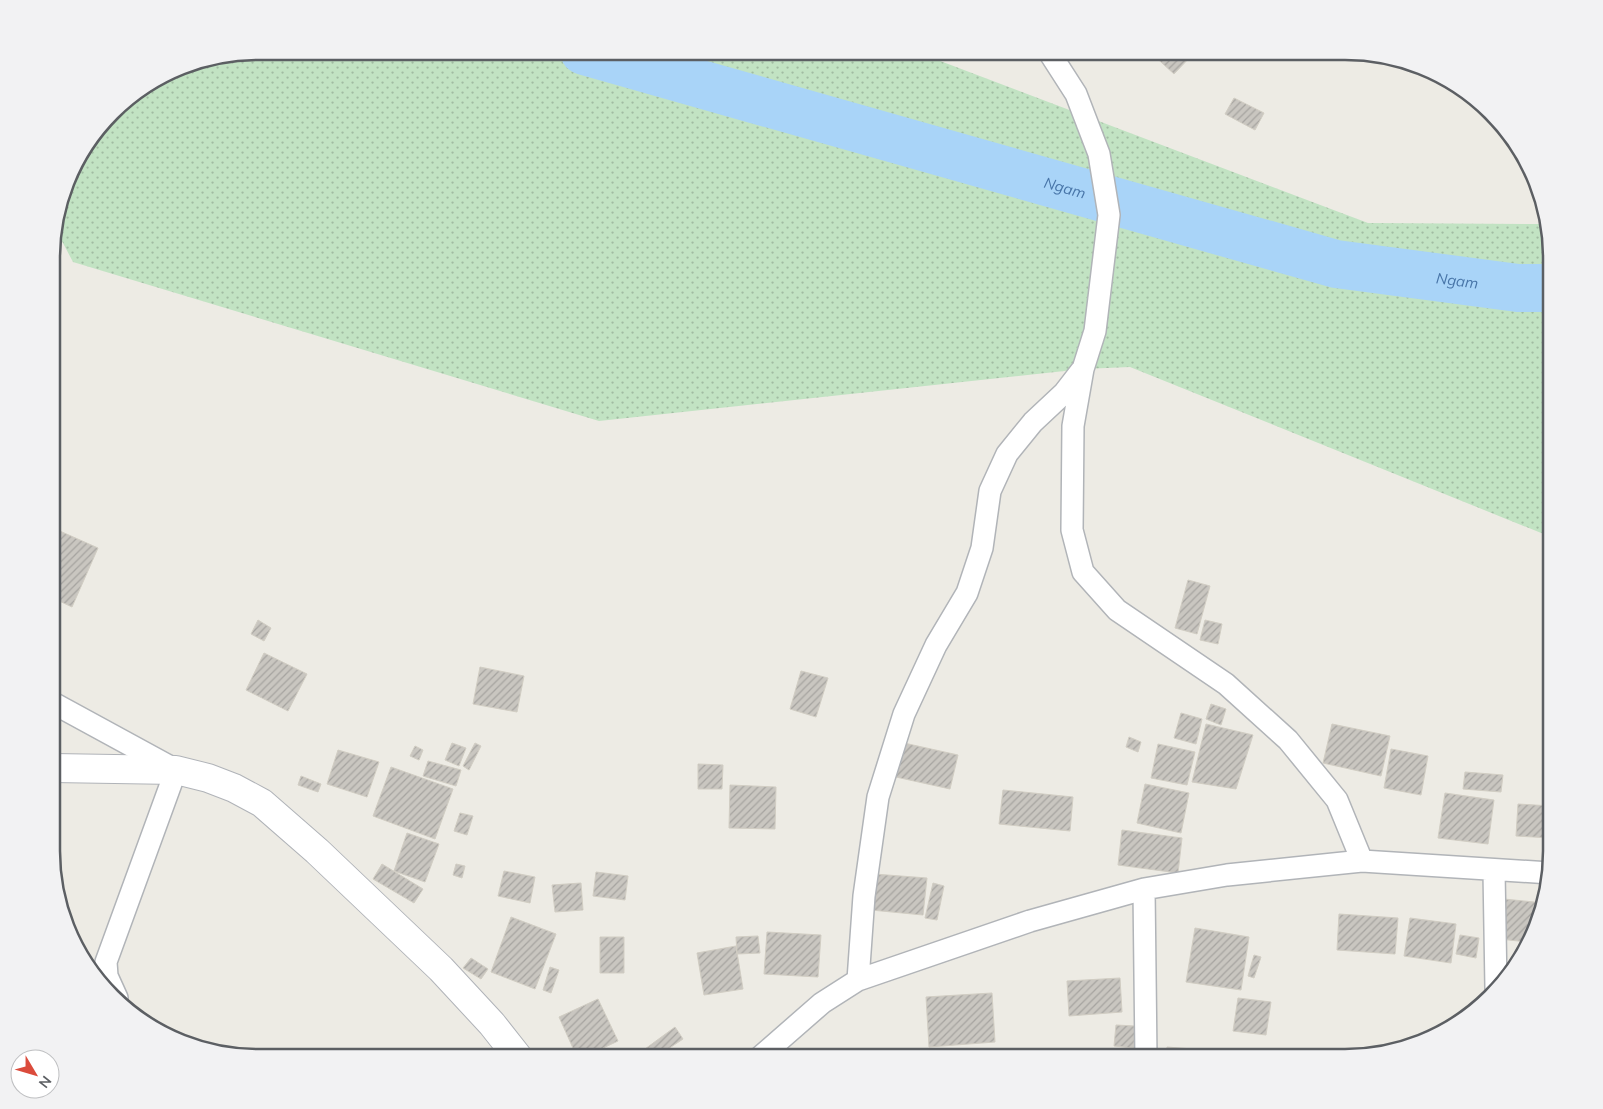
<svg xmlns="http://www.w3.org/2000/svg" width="1603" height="1109" font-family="Mulish,sans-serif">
  <defs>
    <pattern id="grass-dots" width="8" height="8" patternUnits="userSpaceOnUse" patternTransform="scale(1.25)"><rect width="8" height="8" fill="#c2e3c3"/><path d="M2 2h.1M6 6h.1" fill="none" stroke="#a1bba2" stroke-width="1.8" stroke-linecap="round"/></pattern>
    <pattern id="building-hatch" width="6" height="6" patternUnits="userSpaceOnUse" patternTransform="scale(1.25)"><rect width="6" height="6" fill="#c9c6c0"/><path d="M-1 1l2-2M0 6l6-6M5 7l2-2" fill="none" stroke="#a6a4a0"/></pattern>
  </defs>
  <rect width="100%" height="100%" fill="#edebe4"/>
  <path fill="url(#grass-dots)" d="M258,51H728L741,57L935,59L1368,223L1545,224L1551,245V537L1130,367L1083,369L599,421L73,262L54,226L73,166L121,103L179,67Z"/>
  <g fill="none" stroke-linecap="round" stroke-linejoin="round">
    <path stroke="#a9d4f8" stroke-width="48" id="s1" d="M584,51L1336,264L1518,288H1551"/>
  </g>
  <path fill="url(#building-hatch)" stroke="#d1cdc3" d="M1150,52H1190L1193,54L1174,74Z
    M1234,98L1264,113L1255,130L1225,114Z
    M53,528L98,548L72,607L53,598Z
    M1188,580L1210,586L1197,634L1175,628Z
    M258,620L271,628L264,641L251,634Z
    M1205,620L1222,624L1218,644L1200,640Z
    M264,653L307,674L288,711L246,690Z
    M480,667L524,676L517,712L473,704Z
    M801,671L828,678L816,717L790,709Z
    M1211,704L1226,709L1221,725L1206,719Z
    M1181,713L1202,719L1196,744L1174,738Z
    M1206,724L1253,735L1236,789L1192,782Z
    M1332,724L1390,736L1381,776L1323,763Z
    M1129,737L1141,742L1138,752L1126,747Z
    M452,743L466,748L459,766L445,760Z
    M475,743L481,746L469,770L463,766Z
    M904,743L958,755L950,789L896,777Z
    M1158,744L1195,752L1187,785L1151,778Z
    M415,746L423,750L419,760L410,756Z
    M1391,749L1428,756L1421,795L1384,788Z
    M338,750L379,762L367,797L327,784Z
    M428,761L461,770L456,786L423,776Z
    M698,764L723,765L722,789H698Z
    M391,767L453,789L435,839L373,816Z
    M1465,772L1503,775L1501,792L1463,789Z
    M301,776L321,784L318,792L298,785Z
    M1145,784L1189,793L1181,833L1137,823Z
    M730,785L776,787L775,829L729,828Z
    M1003,790L1073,797L1070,831L999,824Z
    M1445,793L1494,800L1488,844L1438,838Z
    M1518,804L1551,806V838L1516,836Z
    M460,813L473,816L467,835L454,831Z
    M1122,830L1182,838L1178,873L1118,865Z
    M407,833L439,844L425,882L394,871Z
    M382,864L423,889L414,903L373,879Z
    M456,864L465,866L462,878L453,875Z
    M504,871L535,877L530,903L498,896Z
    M596,872L628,876L625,900L593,896Z
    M874,874L927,878L923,915L871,910Z
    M581,883L583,910L555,912L552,885Z
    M933,883L944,886L937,920L925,918Z
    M1504,899L1544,903L1541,918L1528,942L1499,939Z
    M1339,914L1398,918L1395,954L1337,950Z
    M511,917L556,934L535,989L491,972Z
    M1410,918L1456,924L1451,963L1404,956Z
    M1195,928L1249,937L1241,990L1186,982Z
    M767,932L821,935L818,977L764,974Z
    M1460,935L1479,938L1476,958L1456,954Z
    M758,936L760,953L737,954L736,937Z
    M600,937H624V973H600Z
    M736,946L743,989L704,995L697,953Z
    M1254,955L1261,957L1254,978L1248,976Z
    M471,958L488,969L481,979L463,968Z
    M550,967L559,970L551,993L543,990Z
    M1120,978L1122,1012L1069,1016L1067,981Z
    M992,993L995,1042L929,1047L926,997Z
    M1238,998L1271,1002L1266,1035L1233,1031Z
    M598,999L618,1041L584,1057H577L559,1017Z
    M1116,1025L1135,1026L1134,1048L1114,1046Z
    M675,1027L683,1039L656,1057H651L645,1049Z
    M1167,1047L1218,1051V1058H1166Z
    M1024,1051V1058H1005V1052Z"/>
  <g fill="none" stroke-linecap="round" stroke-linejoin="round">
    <g stroke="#b1b4b8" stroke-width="24">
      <path id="street" d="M1049,52L1076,94L1099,154L1109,215L1095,331L1083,369L1073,426L1072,530L1083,572L1117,610L1226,684L1288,740L1337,800L1362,861
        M53,703L176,770L106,962L107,976L117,998
        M1494,871L1496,988
        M1144,889L1146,1058
        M858,980L864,896L878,797L904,714L936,645L967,593L982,548L990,491L1007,454L1033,422L1064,393L1081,371
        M759,1058L822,1003L858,980L1030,921L1144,889L1227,875L1362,861L1550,873"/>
    </g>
    <g stroke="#b0b3b8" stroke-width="30">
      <path id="secondary" d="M53,768L176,770L208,778L234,788L262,803L317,851L441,969L492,1024L518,1057"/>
    </g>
    <use href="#street" stroke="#fff" stroke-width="21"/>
    <use href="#secondary" stroke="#fff" stroke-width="28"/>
  </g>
  <g text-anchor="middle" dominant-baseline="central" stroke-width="4" stroke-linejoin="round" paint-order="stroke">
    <g font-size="15" font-style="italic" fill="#4875a8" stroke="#fff">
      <text stroke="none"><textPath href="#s1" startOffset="500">Ngam</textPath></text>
      <text stroke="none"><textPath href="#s1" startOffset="904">Ngam</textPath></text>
    </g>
  </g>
  <path d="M0 0H1603V1109H0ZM258 60H1345A198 198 0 0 1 1543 258V851A198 198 0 0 1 1345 1049H258A198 198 0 0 1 60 851V258A198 198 0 0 1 258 60Z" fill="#f2f2f3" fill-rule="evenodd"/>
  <path fill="none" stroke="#5c5f63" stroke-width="2.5" d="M258 60H1345A198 198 0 0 1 1543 258V851A198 198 0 0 1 1345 1049H258A198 198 0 0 1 60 851V258A198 198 0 0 1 258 60Z"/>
  <g transform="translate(35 1074) rotate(128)"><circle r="24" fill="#ffffff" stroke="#bebfc1"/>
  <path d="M0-4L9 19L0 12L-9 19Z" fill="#db4b3c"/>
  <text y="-8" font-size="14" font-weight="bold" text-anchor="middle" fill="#5c5f63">N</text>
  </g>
</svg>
